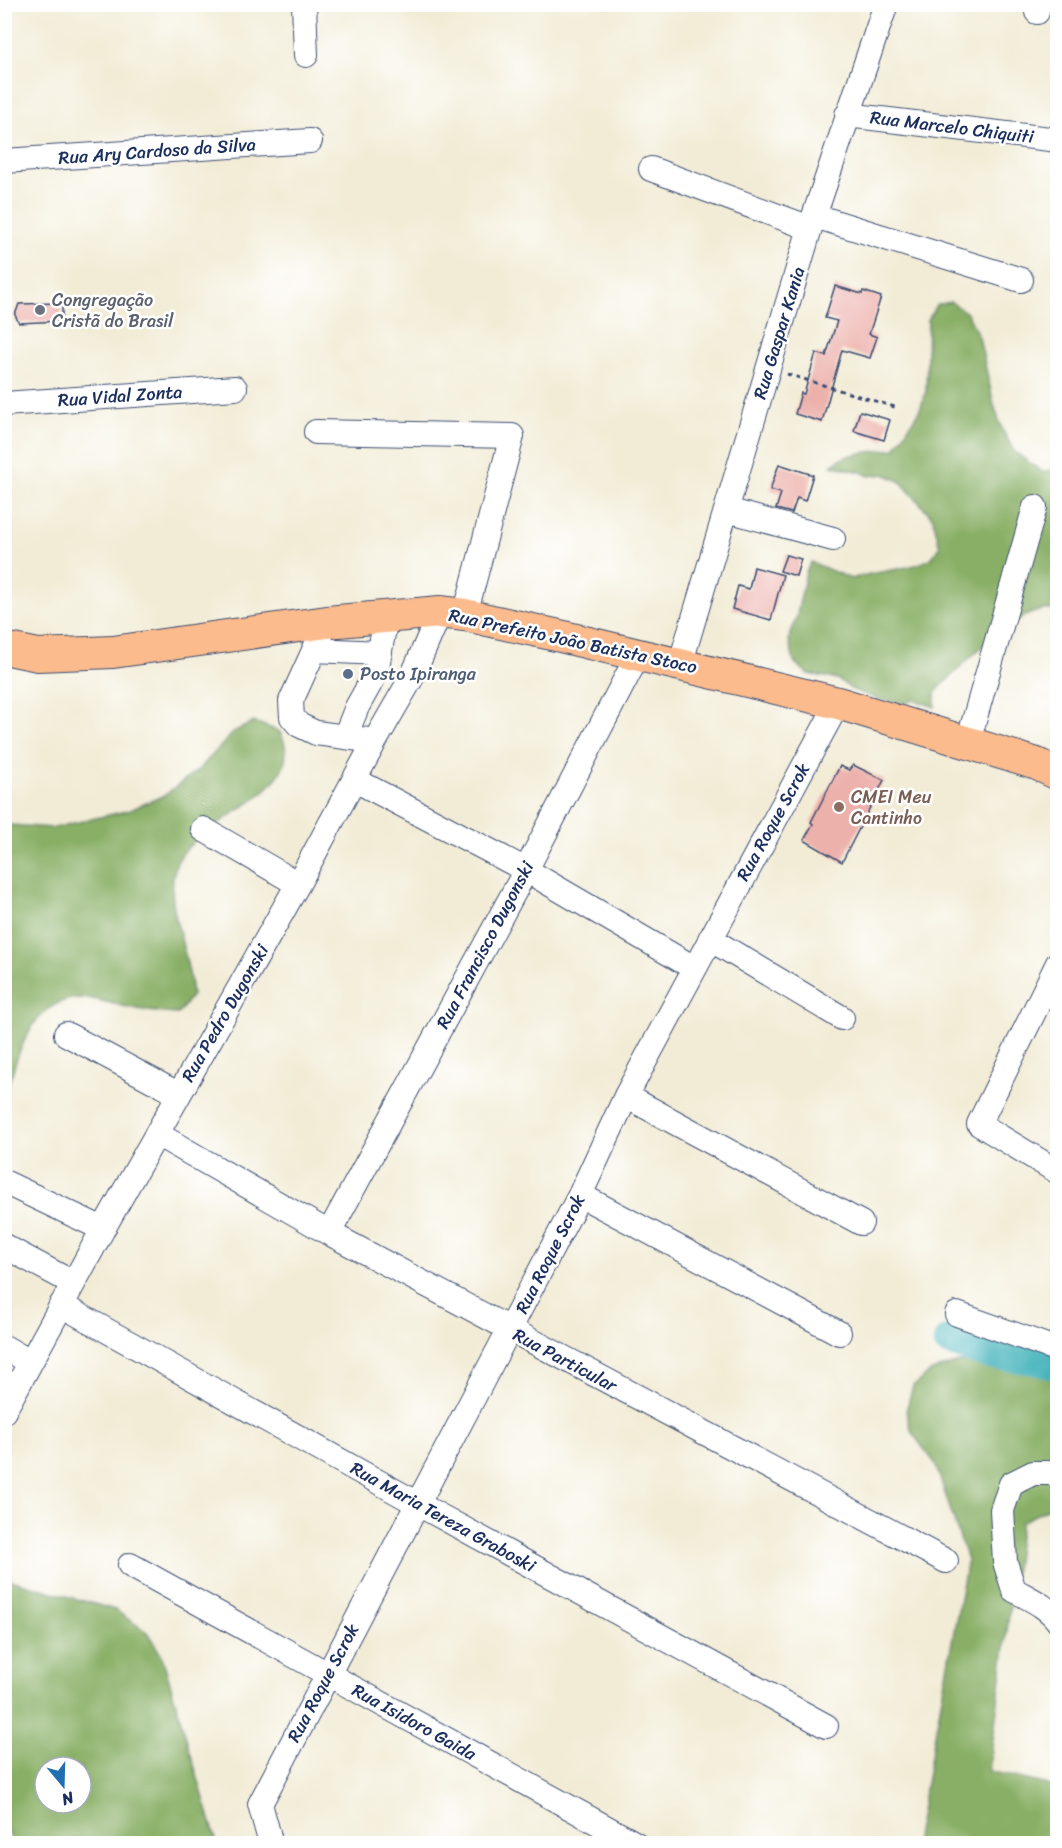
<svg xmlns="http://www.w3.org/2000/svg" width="1062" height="1848" font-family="Sriracha,sans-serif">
  <rect width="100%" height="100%" fill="#fff"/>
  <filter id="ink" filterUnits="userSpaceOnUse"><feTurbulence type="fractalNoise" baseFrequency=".0167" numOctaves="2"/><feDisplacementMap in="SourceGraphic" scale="12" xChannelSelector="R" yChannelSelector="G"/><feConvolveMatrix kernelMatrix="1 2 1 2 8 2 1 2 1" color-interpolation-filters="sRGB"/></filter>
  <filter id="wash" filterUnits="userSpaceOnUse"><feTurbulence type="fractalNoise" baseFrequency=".008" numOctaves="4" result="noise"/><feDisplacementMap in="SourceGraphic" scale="24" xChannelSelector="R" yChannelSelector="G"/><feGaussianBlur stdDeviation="1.35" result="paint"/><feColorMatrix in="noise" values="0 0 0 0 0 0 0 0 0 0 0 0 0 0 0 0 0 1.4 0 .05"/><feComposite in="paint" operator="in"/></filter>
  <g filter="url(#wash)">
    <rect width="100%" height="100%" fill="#f2ecd6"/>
    <path fill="#88af65" stroke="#526f62" stroke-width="1.5" fill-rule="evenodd" d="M951,302L967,313L979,337L994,405L1002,429L1014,451L1042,472L1057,468V611C1021,600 959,668 935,693V707L915,700L906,703L879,700L851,689L837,679L808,674L794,662L789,640L797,615L806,572L811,562L851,579C874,570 912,571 931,558C934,556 937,550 940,547L933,518L900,481L884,474L869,476L861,472L831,465C847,452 876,451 895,449L920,409L926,391L928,320L936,305Z
      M254,722L279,731C317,793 188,820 175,868C166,901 182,935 188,968C190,976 191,986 192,995L178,1014C158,1013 139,1010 119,1005C108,1003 97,999 87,998C31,995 19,1053 5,1095V823L10,825L53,828L130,810L165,795L198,770L235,731Z
      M977,1361L1057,1370V1504L1021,1522L989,1771L1057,1787V1843H915L967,1560L935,1463L912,1433L906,1411L913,1386L932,1371L957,1363Z
      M4,1578L115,1610L147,1632L162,1656L217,1843H13L4,1824ZM45,1767H81V1803H45Z"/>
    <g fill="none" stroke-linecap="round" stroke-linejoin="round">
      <path stroke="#41b1ba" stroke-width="30" d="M948,1341L987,1354L1029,1359L1058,1366"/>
    </g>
    <g id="blocks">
      <path fill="#edb1ac" d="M835,286L862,294L863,291L881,297L869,334L877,337L870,358L842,350L822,422L795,414L801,393L804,394L816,353L826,356L837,321L825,318Z
        M62,303V321L19,323L15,315L19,304Z
        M860,411L890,420L884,440L854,431Z
        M779,464L813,475L805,501L797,498L792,513L776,509L781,493L770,490Z
        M786,555L801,559L796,576L780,571Z
        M754,567L783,575L771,620L732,609L738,586L749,589Z
        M853,765L884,780L842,862L804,840L813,824L811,822L840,766L849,770Z"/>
    </g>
  </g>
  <g filter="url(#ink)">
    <use href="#blocks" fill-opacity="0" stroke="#3b4b70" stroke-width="1.5"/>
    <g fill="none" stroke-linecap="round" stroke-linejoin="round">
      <g stroke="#3b4b70" stroke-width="26">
        <path id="minor" d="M304,4L306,55
          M1037,4V12
          M847,115L1058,140
          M4,161L310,141
          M651,169L810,228
          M815,216L1021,280
          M4,404L235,388
          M316,432L512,436L465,615
          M727,510L833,539
          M327,622L291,701L292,717L299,725L316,733L375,741
          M314,650L380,653
          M680,665L810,228L886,4
          M345,737L357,707L376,673L386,617
          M968,742L1035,507
          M355,780L526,870L694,968
          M203,829L298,884
          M710,939L842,1018
          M1058,963L979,1124L1058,1172
          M66,1034L178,1094
          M626,1096L861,1223
          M157,1134L329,1233L946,1561
          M4,1182L103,1229
          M580,1195L839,1333
          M329,1233L526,870L638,655
          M4,1246L73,1283
          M61,1305L418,1504L826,1726
          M957,1314L1058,1350
          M4,1347L30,1362
          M4,1411L103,1229L298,884L375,741L412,677L440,612
          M1058,1473H1033L1011,1484L1002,1510L1005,1562L1014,1590C1030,1599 1047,1606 1058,1621
          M130,1565L636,1844
          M271,1844L260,1804L580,1195L626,1096L838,703"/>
      </g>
      <g stroke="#3b4b70" stroke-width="34">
        <path id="major" d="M4,648L38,655L113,652L327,622L440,612L465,615L560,636L838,703L1037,764L1058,774"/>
      </g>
      <path stroke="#3b4b70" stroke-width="3" stroke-dasharray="4.5 4.5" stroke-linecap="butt" d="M787,374L898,408"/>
      <use href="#minor" stroke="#fff" stroke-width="24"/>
      <use href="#major" stroke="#fbbb8d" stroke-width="32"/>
    </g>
  </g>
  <circle fill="#6b7280" stroke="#fff" stroke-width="2" cx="40" cy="310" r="6"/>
  <circle fill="#5c6f8a" stroke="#fff" stroke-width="2" cx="348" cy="674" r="6"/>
  <circle fill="#8d6e63" stroke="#fff" stroke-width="2" cx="839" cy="807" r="6"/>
  <g text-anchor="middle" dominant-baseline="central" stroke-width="5" stroke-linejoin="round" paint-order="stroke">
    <g font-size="18" fill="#1b2f5e" stroke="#fff">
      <text transform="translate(952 127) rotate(7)">Rua Marcelo Chiquiti</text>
      <text transform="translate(157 151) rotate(-4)">Rua Ary Cardoso da Silva</text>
      <text transform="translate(779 333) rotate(-73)">Rua Gaspar Kania</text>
      <text transform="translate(120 396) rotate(-4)">Rua Vidal Zonta</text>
      <text transform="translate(573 641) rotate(12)">Rua Prefeito João Batista Stoco</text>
      <text transform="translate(773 822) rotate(-61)">Rua Roque Scrok</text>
      <text transform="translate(485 945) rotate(-62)">Rua Francisco Dugonski</text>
      <text transform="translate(225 1013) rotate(-60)">Rua Pedro Dugonski</text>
      <text transform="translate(550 1254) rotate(-63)">Rua Roque Scrok</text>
      <text transform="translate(565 1360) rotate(28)">Rua Particular</text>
      <text transform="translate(443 1517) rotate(29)">Rua Maria Tereza Graboski</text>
      <text transform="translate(323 1683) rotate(-62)">Rua Roque Scrok</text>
      <text transform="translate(414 1722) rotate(29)">Rua Isidoro Gaida</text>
    </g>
    <g font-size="18" fill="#5b616d" stroke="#fff" text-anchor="start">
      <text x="52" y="300">Congregação<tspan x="52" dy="21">Cristã do Brasil</tspan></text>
    </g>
    <g font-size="18" fill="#4e5e75" stroke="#fff" text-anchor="start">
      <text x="360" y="674">Posto Ipiranga</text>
    </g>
    <g font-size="18" fill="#785e54" stroke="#fff" text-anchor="start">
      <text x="851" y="797">CMEI Meu<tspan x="851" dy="21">Cantinho</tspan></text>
    </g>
  </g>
  <rect width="1062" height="1848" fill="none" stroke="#fff" stroke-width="24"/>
  <g transform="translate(63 1785) rotate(161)"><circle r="28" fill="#ffffff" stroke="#a4acbf" stroke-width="1.5"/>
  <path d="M0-4.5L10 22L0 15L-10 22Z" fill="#1f6fb2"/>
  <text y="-9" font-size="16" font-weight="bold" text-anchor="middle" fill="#1b2f5e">N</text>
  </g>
</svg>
